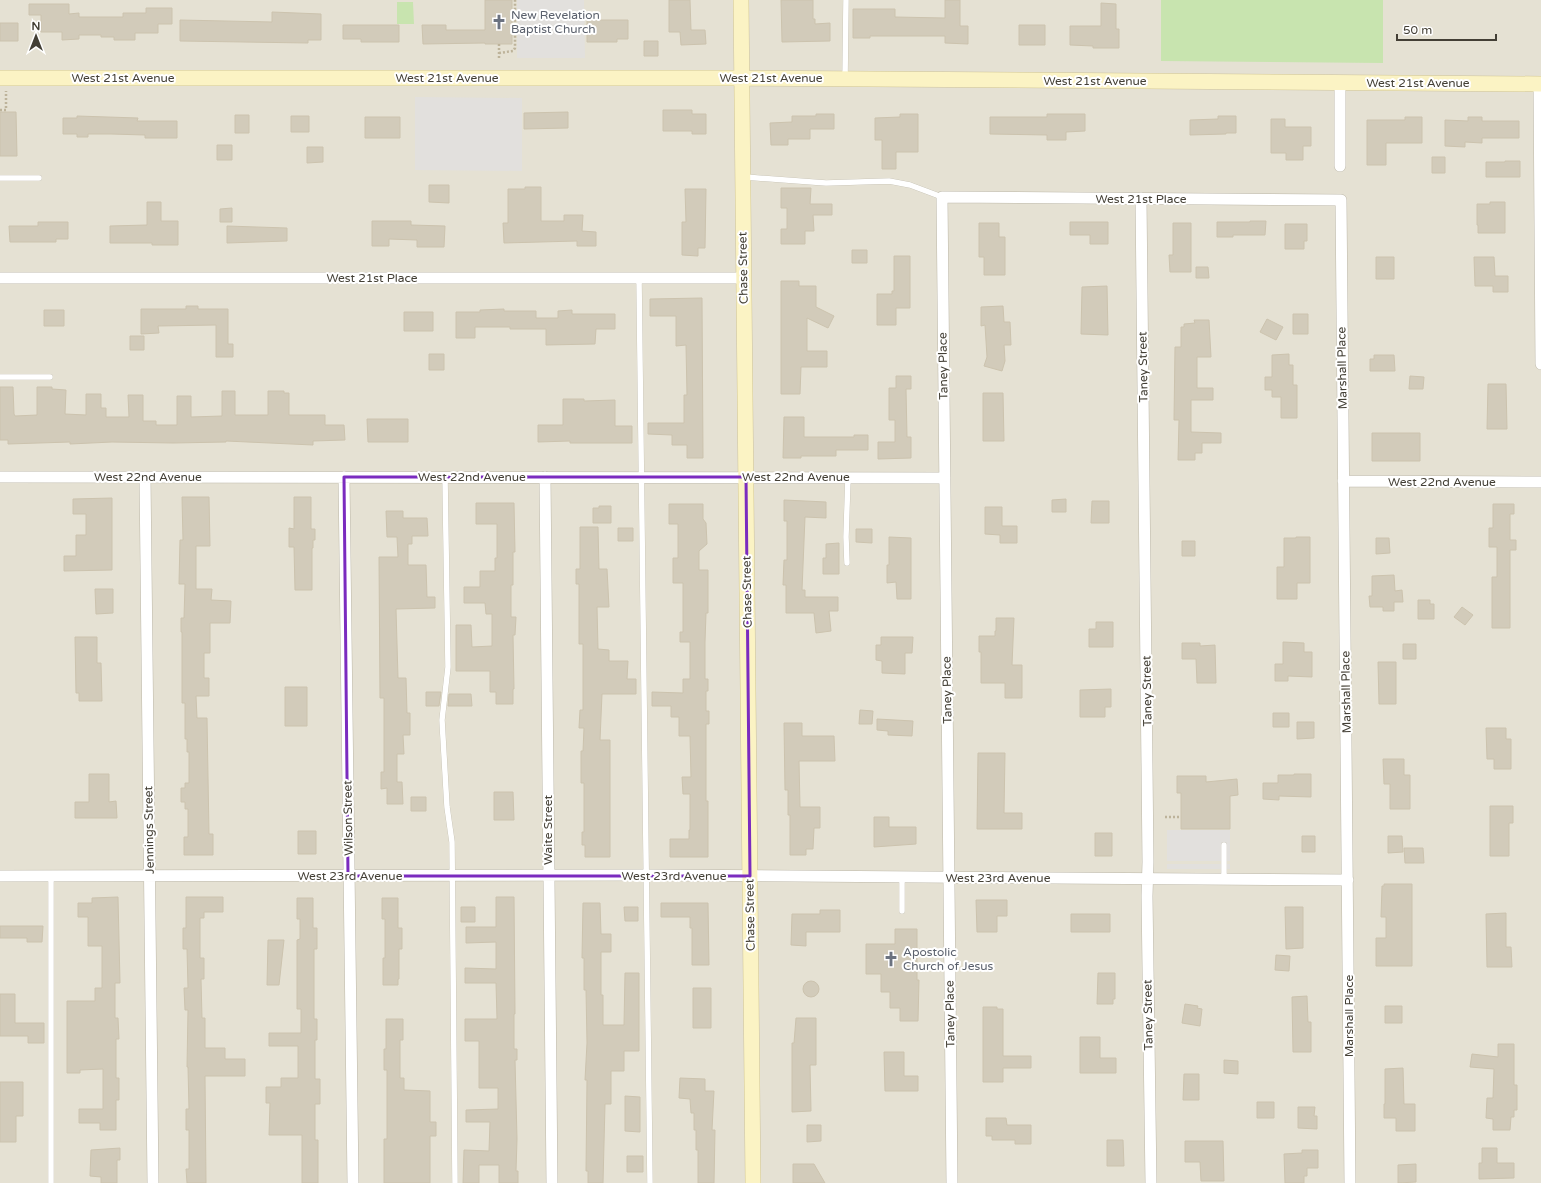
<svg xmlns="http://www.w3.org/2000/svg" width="1541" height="1183" font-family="'Varela Round',sans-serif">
  <rect width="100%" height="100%" fill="#f1eee4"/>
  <path fill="#e5e1d3" d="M0,0H1541V1183H0Z"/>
  <path fill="#c8e4af" d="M1161,0H1383V63L1161,61Z
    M397,2H413L414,24H397Z"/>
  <path fill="#e2e0dd" d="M517,0H584L585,58H517Z
    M415,97L522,98V171L415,170Z
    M1167,830H1230V861H1167Z
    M1167,864H1230V869H1167Z"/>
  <path fill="#d2cbba" stroke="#ccc3ae" d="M485,0H512V44H485V43L423,44L422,25H446V30H485Z
    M669,0H690L691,30H705L706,44L681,45L680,32H669Z
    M781,0H813V19H815V24L830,23V41L782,42Z
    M945,0H960V26H968V44L945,43V36H870V38H853V9H895V17L945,18Z
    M1101,3L1116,4V29H1119V48H1093V46L1070,45V26H1101Z
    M29,4H69V14L79,13V17H123V13H146V8H172V24H158V33H135V40H114V37H101V35H79V39L62,40V32H41V15H29Z
    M272,12L321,14V40H308V43L180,41V20L272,22Z
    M587,20H628V39H617V42H587Z
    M0,23H18V41H0Z
    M343,25H399V42H361V39H343Z
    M1019,25H1045V45H1019Z
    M644,41H658V56H644Z
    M663,110H692V114H706V134H692V131H663Z
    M0,112H16L17,156H0Z
    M568,112V128L524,129V113Z
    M816,114H834V129H810V139H788V145H771L770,123L792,122V116H816Z
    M900,114H918V152H896V169H882V140H875V118L900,117Z
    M1047,114H1085V131L1066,132V140H1047V135L990,134V117H1047Z
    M235,115H249V133H235Z
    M77,116L138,118L137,121H177V138H145V135L111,134H88V137H77V134H63V118H77Z
    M291,116H309V132H291Z
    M1218,116H1236V133H1226V134L1190,135V120L1218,119Z
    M365,117H400V138H365Z
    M1405,117H1422V143H1386V165H1367V120H1405Z
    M1468,117H1482V121H1519V138H1482V143L1465,142V147L1445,146V120L1468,121Z
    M1271,119H1285V127H1311V146H1303V160H1286V153H1271Z
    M217,145H232V160H217Z
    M307,147H323V162L307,163Z
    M1432,157H1445V173H1432Z
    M1505,161H1520V177H1486V162H1505Z
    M429,185H449V203L429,202Z
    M525,187H541V221H564V215H583L582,231L596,232V246H577V241L504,243L503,223H508V189H525Z
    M781,188H811L810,204H832V215H813L814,231H805V244H781V229H787V208H781Z
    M685,189H706L705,248H698V256L682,255V222H686Z
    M147,202H161V221H178V245H152V243H110V226L147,225Z
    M1490,202H1505V233H1478V225H1477V204H1490Z
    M232,208V222H220V209Z
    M372,221H411V225L445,226L444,247H417V240L389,239V246H372Z
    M1250,221H1266L1265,235H1233V237H1217V222H1250Z
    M38,222H68V239H56V242H10L9,226H38Z
    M1070,222H1108V244H1090V235H1070Z
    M979,223H999V237H1005V275H984V257H979Z
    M1173,223H1191V272H1170L1169,255H1173Z
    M1285,224H1307V241H1304V249H1285Z
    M227,226L287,228V241L227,243Z
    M852,250H867V263H852Z
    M894,256H910V308H896V325H877V294H892V291H894Z
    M1376,257H1394V279H1376Z
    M1474,257H1494L1495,276H1508V292H1493V286H1475Z
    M1196,267H1208L1209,278H1196Z
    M781,281H799V286H816V307L834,316L828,328L807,318V351H827V367H801L800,394H781Z
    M1107,286L1108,335L1081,334L1082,287Z
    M702,298L703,458H687V445H672V435L648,434V423H684V395H687L686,345L676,346V316H650V299Z
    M186,306H198V309H228V344H233V357H216V325L158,326L159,333L141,334V309H186Z
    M1003,306L1004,322H1010L1011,345H1004L1005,361L1002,371L984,366L987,357L985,325L981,326V307Z
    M504,309V311H536V318H558V311L572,310V314H615V329H596L595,344L546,345V329H510V327H475V338H456V312H480V310Z
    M44,310H64V326H44Z
    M404,312H433V331H404Z
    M1293,314H1308V334H1293Z
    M1267,319L1283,327L1276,340L1260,332Z
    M1194,320H1209L1211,357H1197V388H1213V400H1191V432L1221,433V443H1202V453H1195V460H1178L1179,420H1174L1175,347H1181V327H1184V324L1195,323Z
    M130,336H144V350H130Z
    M429,354H444V370H429Z
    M1289,354V365H1293V385H1297V418H1281V397H1272V390H1265V377H1272V355Z
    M1374,355H1394L1395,371H1370V359H1374Z
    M896,376H911V389H906L907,437H911V458L878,459V442H895V420H889V388H896Z
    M1410,376L1424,377L1423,389H1409Z
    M1488,384H1506L1507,429H1487Z
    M0,387H13L14,414L15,416L37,415V387H52V389L66,390L65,414L86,415V394H101V408H106V417H129L128,395H143V421H156V425H177V396H191V417L222,416V391H235V415H268V391H284V393H289V415H325V425H344L345,440L313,441V445L226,441V442L173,443L112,442L70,444V442L8,444V440H0Z
    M983,393H1003L1004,441H983Z
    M563,399H584V401L615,400V426H632V443H570V441L538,442V425H563Z
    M784,417H804V437H854V435H868V450H836V456H801V458H783Z
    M367,419H408V442H368Z
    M1372,433H1420V461H1372Z
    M182,497H209L210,546H196V589H212L211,600L231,601L230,623H210V653H204V678H209V696H196L197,718H207L209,834H213V855H184V837H188V809H185V802H181V788H185V783H189V752H187V739H185V703H182V632H181V618H184L185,584H179L180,540H183Z
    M294,497H311V529H315V540H313V548H312V590H295L294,547H289V528L294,529Z
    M112,498V570L64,571V556H76V535H86V514H73V499Z
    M1066,499V512H1052V500Z
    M784,500L826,502V518L805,517L802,590H805V597H838V611H829L831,631L816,633L814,613H786V585H783L784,560H787V521H784Z
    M1092,501H1109V523H1091Z
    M476,503H514L515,552H513V585H511V617H516L515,635H513L514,689H513V704H496V692H490V671H456V625H471L472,647L492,646V614H486L485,603H464V587H480V571H495V558H497V524H476Z
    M669,504H703V519L706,523L707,544L699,551V570H708V613H706L705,642V679H708V691H706V711H709V724H706V801H708V857H670V839H689V830H690V794H683L682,777H691L690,736H679V717H671V706H652V692L683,693V679H690V642H680V632H683V583H673V558H678V524H669Z
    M1493,504H1514V514H1510V540H1516V550H1510V628H1492V577H1497V547H1489V528H1493Z
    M599,506H611V523H593V508H599Z
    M985,507H1002V526H1017V543H1000V535L985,534Z
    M386,511H403V518H427L428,536H412V544H408V565H426L427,597H435V608L396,609L398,678H406L407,713H410V735H403L404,754H397V782H402L403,804H387V788L381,789V772H384V698H380L379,557H398L397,537H387Z
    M580,527H598L599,569H607L609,607H597L598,649L609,650V661H628L627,679H636V694H602L600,740H610V857H585V845H582V832H584V783H581V751H583L584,728H579L580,710H583V644H579V584H576V569H580Z
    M618,528H633V541H618Z
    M856,529H872V543L856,542Z
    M889,537L911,538V599H897L896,582L887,583V565H889Z
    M1296,537H1310V583H1297V599H1277V567H1284V538H1296Z
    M1376,538H1389L1390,553L1376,554Z
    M1182,541H1195V556H1182Z
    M839,543V574H823V558H826V544Z
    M1394,575L1395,591L1402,590L1403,602H1394V611H1383V607H1370L1369,596H1372V576Z
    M95,589H113V613L96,614Z
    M1418,600H1430V604H1434V619H1418Z
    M1462,607L1473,615L1465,625L1454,617Z
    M996,618H1014L1012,665H1022V698H1005V683H981V652H979V636H995V631H996Z
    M1096,622H1113V647H1089V629H1096Z
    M75,637H97V663H101L102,701H79V693H76Z
    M881,637H913L912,653H905V674L882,673V661L876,660V645H881Z
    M1283,642L1304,643V652H1312V677L1288,676V681H1275V664H1283Z
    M1182,643H1200V646L1215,645L1216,683H1197L1196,659H1182Z
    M1403,644H1416V659H1403Z
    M1378,662H1396V704H1379Z
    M285,687H307V726H285Z
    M1111,689V707H1105V717H1080V690Z
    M426,692H441L439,706H426Z
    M449,694H471L472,706H448Z
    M860,710L873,711L872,724H859Z
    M1273,713H1289V727H1273Z
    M877,719L913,721L912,736L888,735V731L877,730Z
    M1297,722H1314V738L1297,739Z
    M784,723H802V736H834L835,761H799L800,807H820V828H814L813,849H806V855H790V815H788V790H785Z
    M1486,728H1506V739H1511V769H1494V759H1487Z
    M978,753H1005L1004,813H1022V829H977Z
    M1383,759H1404V775H1410V809H1390V784H1384Z
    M89,774H109V802L116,801L117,818H75V802H89Z
    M1294,774H1311V797L1279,796V800L1263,799V783H1278V775H1294Z
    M1177,776H1206V782L1237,779L1238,795L1230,796V829H1181V793H1177Z
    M494,792H513L514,820H494Z
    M411,797H426V811H411Z
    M1490,806H1513V823H1509V856H1490Z
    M874,817H889V827H916V844L874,847Z
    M298,831H316V854H298Z
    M1095,833H1112V856H1095Z
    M1302,836H1315V852H1302Z
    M1388,836H1402L1403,852L1388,853Z
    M1404,848H1423L1424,863H1405Z
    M1384,884H1412V966H1376V938H1386V917H1381L1382,886H1384Z
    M118,897L120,983H115V1018H118L119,1039H116V1078H119V1100H116V1130H100V1123H79V1109H103V1069L80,1070V1073H67V1001H95V988H102V946H88V917H78V903H92V898Z
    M186,897H223V912H204V918H200V958H204V979H201L202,1018H205V1048H225V1059H245V1076H205L206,1183H187L186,1169H189V1130H186V1109H189L188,1067H187L188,1010H185L184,988H188L187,949H183V928H186Z
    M496,897H514L515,1014H514V1049H517V1060H515L517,1139L516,1171H518V1183H499V1165H479V1183H463L464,1150L489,1151L490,1122H466V1110L498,1109V1088H479V1041H465V1019H497L496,983H465V968L496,969V942L466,943V927H496Z
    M297,898H313V928H317V949H314V1019H317V1040H315V1079H320V1104H315V1140H318V1183H302V1135H269L270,1103H266V1087H281V1078H298V1046H269V1033H301V1009H297V940L300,939V919H297Z
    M382,898H398V928H402V949H399V979H398V985H383V958H385V919H382Z
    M976,900H1007V916H997V932H977Z
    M583,903H600L601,934H611V952H601V995H603V1025H624L625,973H639V1051H624V1071H611V1104H605L603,1183H588V1171H586L587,1080H585L587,1043L586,990H584V958H582Z
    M661,903H708L709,965H692V928H690V917H661Z
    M461,907H475V922H461Z
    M624,907H638V921H625Z
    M1285,907H1303V948L1286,949Z
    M820,910H840V932H806V946L791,945L792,914H820Z
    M1506,913V947H1511L1512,967H1487L1486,914Z
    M1071,914H1110V932H1071Z
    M0,926H43L42,942H27V938H0Z
    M895,929H917V980H919L918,1021H900V1008H890V992H881V974H866V944H895Z
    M268,940H284L279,985H267Z
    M1276,955L1290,956L1289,971L1275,970Z
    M1098,973H1115V999H1113V1004H1097Z
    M803 989a8 8 0 1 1 16 0a8 8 0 1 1-16 0Z
    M693,988H711V1028H693Z
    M0,994H15V1023H44V1043H28V1036H0Z
    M1307,996L1308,1022H1311V1052H1293L1292,997Z
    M1185,1004L1198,1006L1197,1008L1202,1009L1200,1026L1182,1023Z
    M1385,1006H1402V1023H1385Z
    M983,1007H997V1009H1003V1056H1031V1068H1003V1082H983Z
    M796,1018H816V1065H810L811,1111L792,1112V1043H794Z
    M386,1019H403V1040H400V1078H404V1090L430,1091V1122H436V1136H430V1183H384V1139H387V1070H384V1049H386Z
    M1080,1037H1100V1058H1116V1073H1080Z
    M1498,1044H1514V1085H1517V1110H1514V1117H1511L1510,1130H1493V1119L1486,1118L1487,1098H1493L1494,1069L1470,1067L1472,1054L1498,1057Z
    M884,1052H904V1076H918V1091H885Z
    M1224,1060L1238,1061V1074L1224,1073Z
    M1403,1068L1404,1104H1415V1131H1396V1118H1384V1104H1385V1069Z
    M1184,1074H1199V1100H1183Z
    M680,1078L705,1079V1091H714L712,1130H715L714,1183H698V1150H696V1130H694V1113H691L690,1099L679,1098Z
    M0,1082H23V1116H16V1142H0Z
    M625,1096L640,1097V1132L625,1131Z
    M1257,1102H1274V1118H1257Z
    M1298,1107H1315L1314,1116H1317V1129L1298,1128Z
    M986,1118H1006L1007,1125H1031V1144H1015V1140H992V1136H986Z
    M807,1125H821V1141L807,1142Z
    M1107,1140H1123L1124,1166H1107Z
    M1185,1141H1223L1224,1181H1201L1200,1162H1185Z
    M120,1148V1160H117V1183H101V1177L90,1176L91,1150Z
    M1482,1148H1497V1163H1514V1178L1479,1179V1163H1482Z
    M1302,1150H1318V1168H1307V1176H1304V1183H1285L1284,1154L1302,1153Z
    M627,1156H643V1172H627Z
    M793,1164H814L825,1183H793Z
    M1416,1164V1182L1398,1183V1165Z"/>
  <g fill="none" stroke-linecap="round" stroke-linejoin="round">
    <g stroke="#bcb7a8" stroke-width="6">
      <path id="lane" d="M845,79L846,0
        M745,177L826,183L889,181L910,185L942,197
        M0,178H39
        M639,278L650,1183
        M0,377H50
        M445,477L448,667L442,720L447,807L452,842L455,1183
        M847,563L846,537L848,478
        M1224,845V879
        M51,876V1183
        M902,911V877"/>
    </g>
    <g stroke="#bcb7a8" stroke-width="12">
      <path id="street" d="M1539,84L1541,364
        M1340,166V82
        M1141,198L1148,862L1147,896L1151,1183
        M0,278H743
        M0,477L945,478
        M145,477L153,1183
        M344,477L353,1183
        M545,477L552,1183
        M1343,481L1541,482
        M0,876L646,875L1348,880
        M952,1183L942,197L1341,200L1350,1183"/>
    </g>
    <g stroke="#cfc497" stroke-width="16">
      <path id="secondary" d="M741,0L753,1183
        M0,78H741L1541,84"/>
    </g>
    <path stroke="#bdb39a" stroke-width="2.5" stroke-dasharray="2 2" stroke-linecap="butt" d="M499,44V60
      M499,53L513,51L515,48V0
      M0,110H6V91
      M1165,817H1181"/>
    <use href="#lane" stroke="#fff" stroke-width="5.5"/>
    <use href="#street" stroke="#fff" stroke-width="11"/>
    <use href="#secondary" stroke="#fbf3c4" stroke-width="15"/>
  </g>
  <path fill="none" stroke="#7b2cbf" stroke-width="3" stroke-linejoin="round" d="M344,477H746L750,876H348Z"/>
  <defs>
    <g id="church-bare" transform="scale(1.2)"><path d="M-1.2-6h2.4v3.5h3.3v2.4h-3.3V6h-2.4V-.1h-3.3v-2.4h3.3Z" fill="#6b7280" stroke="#fff" stroke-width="2.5" paint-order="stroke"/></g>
  </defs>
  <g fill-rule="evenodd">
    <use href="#church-bare" x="499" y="22"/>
    <use href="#church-bare" x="891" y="959"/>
  </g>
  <g text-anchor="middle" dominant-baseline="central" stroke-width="4" stroke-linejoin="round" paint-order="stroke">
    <g font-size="12" fill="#5b616d" stroke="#fff" text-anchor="start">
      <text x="511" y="15">New Revelation<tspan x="511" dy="14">Baptist Church</tspan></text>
      <text x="903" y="952">Apostolic<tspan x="903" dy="14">Church of Jesus</tspan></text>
    </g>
    <g font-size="12" fill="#433f35" stroke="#fff">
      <text x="123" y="78">West 21st Avenue</text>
      <text x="447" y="78">West 21st Avenue</text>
      <text x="771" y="78">West 21st Avenue</text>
      <text x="1095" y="81">West 21st Avenue</text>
      <text x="1418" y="83">West 21st Avenue</text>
      <text x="1141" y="199">West 21st Place</text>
      <text transform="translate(743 268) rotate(-91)">Chase Street</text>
      <text x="372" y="278">West 21st Place</text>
      <text transform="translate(943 366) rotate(-91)">Taney Place</text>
      <text transform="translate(1143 367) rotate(-91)">Taney Street</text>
      <text transform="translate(1342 368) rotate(-91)">Marshall Place</text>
      <text x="148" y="477">West 22nd Avenue</text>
      <text x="472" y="477">West 22nd Avenue</text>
      <text x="796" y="477">West 22nd Avenue</text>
      <text x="1442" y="482">West 22nd Avenue</text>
      <text transform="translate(747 592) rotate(-91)">Chase Street</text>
      <text transform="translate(947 690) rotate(-91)">Taney Place</text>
      <text transform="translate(1147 691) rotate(-91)">Taney Street</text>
      <text transform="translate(1346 692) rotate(-91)">Marshall Place</text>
      <text transform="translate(348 818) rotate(-91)">Wilson Street</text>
      <text transform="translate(149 830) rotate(-91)">Jennings Street</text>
      <text transform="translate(548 830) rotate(-90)">Waite Street</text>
      <text x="350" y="876">West 23rd Avenue</text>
      <text x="674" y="876">West 23rd Avenue</text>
      <text x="998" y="878">West 23rd Avenue</text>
      <text transform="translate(750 915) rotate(-91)">Chase Street</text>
      <text transform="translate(950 1014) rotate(-91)">Taney Place</text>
      <text transform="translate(1148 1015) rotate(-91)">Taney Street</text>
      <text transform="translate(1349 1016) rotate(-90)">Marshall Place</text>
    </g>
  </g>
  <g transform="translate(36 36)" stroke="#ffffff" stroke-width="3" paint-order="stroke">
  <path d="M0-3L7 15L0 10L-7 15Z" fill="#433f35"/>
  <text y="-6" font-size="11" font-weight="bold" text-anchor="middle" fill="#433f35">N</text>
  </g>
  <path d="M1397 34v6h99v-6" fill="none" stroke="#433f35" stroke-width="2"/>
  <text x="1403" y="34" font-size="12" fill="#433f35" stroke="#ffffff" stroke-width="3" paint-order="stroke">50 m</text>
</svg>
